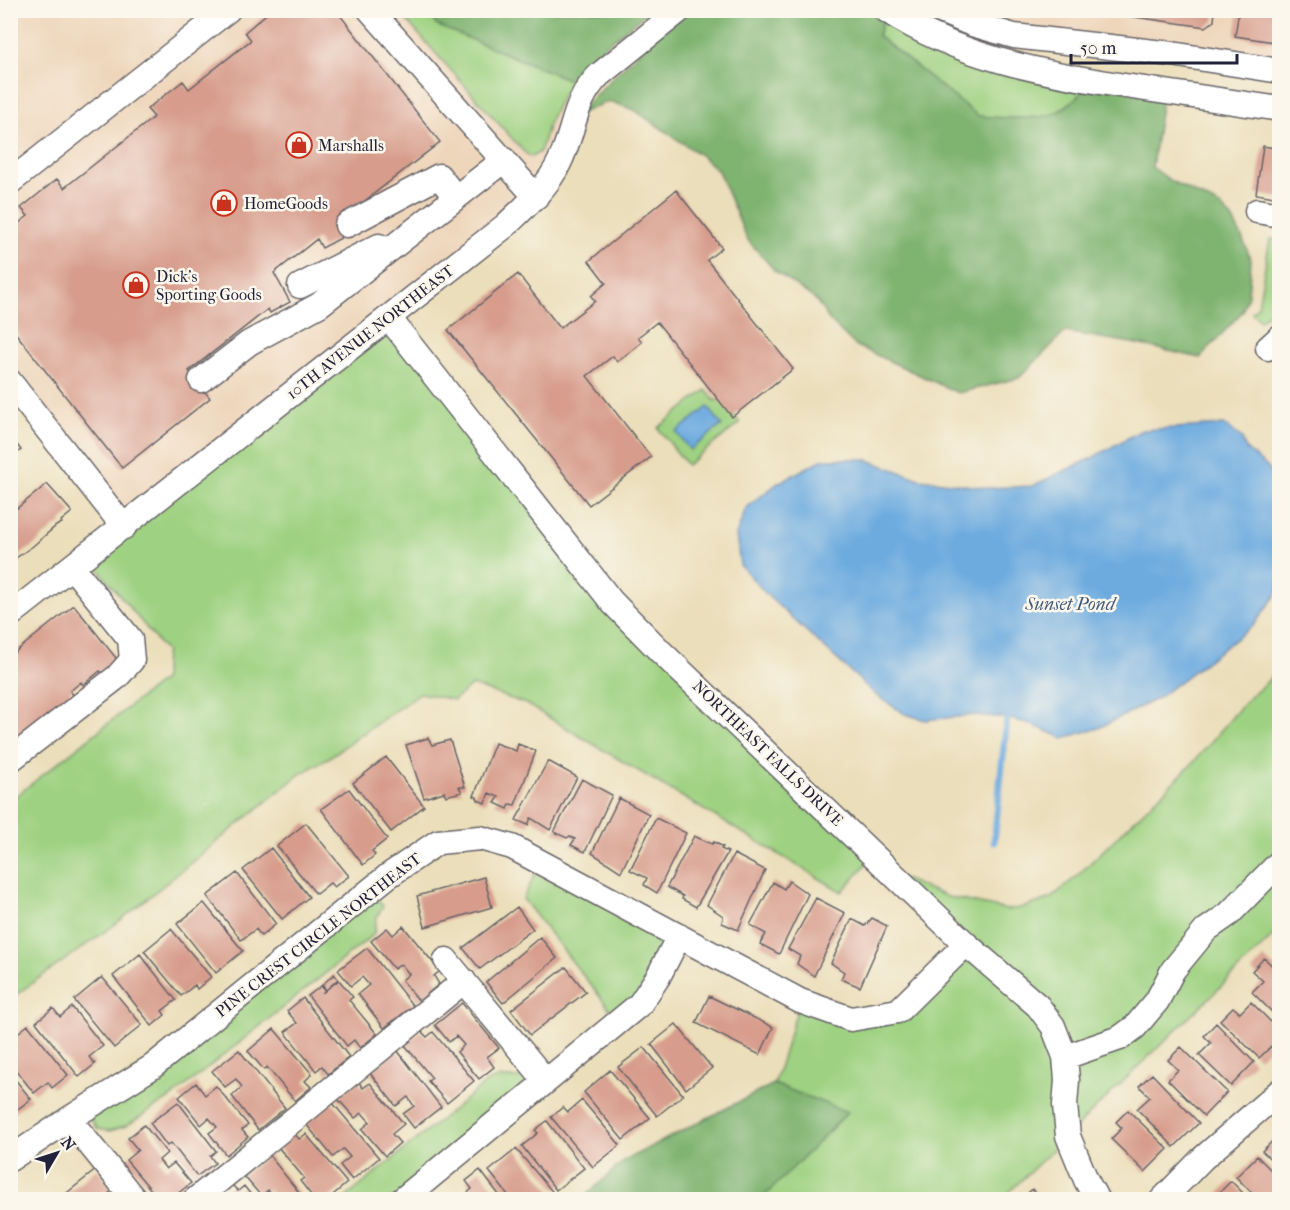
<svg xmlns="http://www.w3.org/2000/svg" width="1290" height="1210" font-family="'IM FELL French Canon',serif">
  <rect width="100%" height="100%" fill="#fbf7ec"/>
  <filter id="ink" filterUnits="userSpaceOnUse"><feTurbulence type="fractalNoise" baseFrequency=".0167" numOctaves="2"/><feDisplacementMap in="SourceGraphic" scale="12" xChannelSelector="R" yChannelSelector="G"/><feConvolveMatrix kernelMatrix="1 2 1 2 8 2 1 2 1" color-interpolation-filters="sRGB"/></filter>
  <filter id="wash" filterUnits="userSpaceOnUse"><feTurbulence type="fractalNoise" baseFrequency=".008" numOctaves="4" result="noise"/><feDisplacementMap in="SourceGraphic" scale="24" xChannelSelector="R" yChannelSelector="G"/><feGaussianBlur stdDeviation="1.35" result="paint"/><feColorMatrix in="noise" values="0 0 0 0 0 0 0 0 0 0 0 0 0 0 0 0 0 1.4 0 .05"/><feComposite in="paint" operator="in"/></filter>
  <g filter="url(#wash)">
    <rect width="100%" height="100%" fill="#ebdeba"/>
    <path fill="#eed6bb" d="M11,11H680L599,75L549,181L124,527L11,382Z
      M938,11H1279V71Z"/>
    <path fill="#9ed181" stroke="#607a5e" stroke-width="1.5" d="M398,11H430L436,25L570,80L550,120L540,152L531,157L524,152Z
      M886,11L1092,81C1081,93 1069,107 1053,114C1035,120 997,118 978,116L878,36Z
      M1270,239L1279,240V302L1260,321L1252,312L1258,306Z
      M389,318L612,602L874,855L842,892L526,704L472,685L454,700L420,693L328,758L300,774L117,923L11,998V800L164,679C165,669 163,662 166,652L87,555Z
      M706,390L715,401L719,399L740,423L687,465L658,428Z
      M1279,668V932L1274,935L1002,1199L582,1200L625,1160L774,1084L800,1001L851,1019L898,1011L965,944L894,875L948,897L1008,910L1025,907L1051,898L1077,876L1192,764L1246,701L1265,684Z
      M541,862L679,936L619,1021L523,899Z
      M370,890L383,906L376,919L374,934L173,1096L126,1126L110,1131L97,1129L84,1110Z
      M534,1066L546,1081L402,1199L343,1200L487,1082L499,1078H518Z"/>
    <path fill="#7eb36f" stroke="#506a55" stroke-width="1.5" d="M430,11H649L585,62L570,80L436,25Z
      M680,11H885L878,36L978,116C997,118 1036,120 1053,114C1069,107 1081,93 1092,81L1163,92L1152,167L1171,181L1220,206L1232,218L1242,237L1251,260L1248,295L1242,312L1200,358L1132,343L1065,332L1019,378L958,393L855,345L830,321L816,300L775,271L747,239L718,171L703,157L634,110L609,101L574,116Z
      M774,1084L848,1112L762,1199H582L625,1160Z"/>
    <path fill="#6dabdf" stroke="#48668d" stroke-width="1.5" d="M708,407L722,425L690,450L676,432Z
      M1224,425L1241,437L1246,449L1279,477V591L1254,625L1158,698L1099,728L1063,738L1030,724L1007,718L975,715L925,720L905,714L877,696L770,598L740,565L736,535L746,508L778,483L823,459H865L920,479L988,488L1032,486L1092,458L1142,430Z"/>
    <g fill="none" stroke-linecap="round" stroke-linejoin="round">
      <path stroke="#6dabdf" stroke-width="7" d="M994,842L1007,718"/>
    </g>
    <g id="blocks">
      <path fill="#d79c8c" d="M271,10H336L440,142L334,225L341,238L322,248L317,239L274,273L290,302L270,313L268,309L189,371L210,398L122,468L10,326V230L28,216L21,208L57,179L64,188L154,117L147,109L183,81L189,89L251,40L245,32Z
        M1111,10H1215L1214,21L1206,27L1113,14Z
        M1239,10H1280V43L1235,36Z
        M1263,146L1280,149V198L1256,194Z
        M676,190L722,248L707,260L793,369L732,417L657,322L638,337L642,342L617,362L613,356L587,376L651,457L589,505L448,330L518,274L560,328L595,301L591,296L606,283L589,261Z
        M10,436L21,450L10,458Z
        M47,484L72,512L61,521L62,523L56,526L33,546L10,562V514Z
        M74,605L120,663L104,675L100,671L83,685L81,682L70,691L75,697L10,749V656Z
        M428,738L432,745L450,740L465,787H459L462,792L446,796L444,792L424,798L406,745Z
        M495,743L516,751L518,744L536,751L515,805L510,804L508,809L495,803L499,797L489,793L485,803L478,800L477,797L474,796Z
        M386,757L424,806L391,832L353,783Z
        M548,761L577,777L550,830L531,818L528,825L516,820Z
        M582,779L612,795L585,852L571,845L575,839L570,836L567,838L554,832Z
        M349,789L387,839L372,851L375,855L363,865L321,809Z
        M619,798L649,814L621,872L592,853Z
        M656,818L686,833L657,893L644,885L647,878L630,870Z
        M306,823L349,876L334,887L330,883L316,894L277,846Z
        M694,836L712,844L714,842L723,847L721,849L728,852L696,907L682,899L683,896L667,887Z
        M271,848L309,897L282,919L243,870Z
        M734,854L765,870L738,930L722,923L723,916L707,905Z
        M237,873L276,924L261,936L256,929L241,940L207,896Z
        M484,877L492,907L425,927L417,896Z
        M789,881L808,894L779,954L760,944L766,934L750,925L773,882L784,889Z
        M816,898L845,913L814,976L797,964L800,956L788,949Z
        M204,903L243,951L216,973L177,924Z
        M517,907L533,929L480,969L463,948Z
        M872,918L887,926L860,987L841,979L844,972L831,963L852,919L865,926Z
        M403,926L440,971L434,976L439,984L419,1001L402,980L409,974L401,964L394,969L371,941L387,928L393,935Z
        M171,929L211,977L197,989L195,985L181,996L144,951Z
        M540,937L557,958L503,1003L486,982Z
        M367,948L413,1006L384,1028L358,994L369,985L362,977L351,986L338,970Z
        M140,954L176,1000L162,1011L165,1015L152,1026L113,976Z
        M1264,958L1280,973V1020L1252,992L1263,981L1252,971Z
        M566,967L586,992L530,1035L511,1010Z
        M334,974L338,979L326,990L322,985Z
        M102,977L142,1025L114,1048L74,1000Z
        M339,980L353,997L349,1000L377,1034L360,1048L354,1040L347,1046L308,996L321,986L325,991L322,993Z
        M709,996L773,1027L760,1055L696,1023Z
        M303,998L349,1057L328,1074L322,1066L316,1071L285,1032L297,1023L287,1011Z
        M1251,1002L1280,1031V1038L1259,1058L1220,1020L1233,1007L1240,1013Z
        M462,1003L499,1048L487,1057L494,1067L479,1079L457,1052L464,1045L456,1036L449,1042L435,1025Z
        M72,1007L103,1046L89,1057L95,1064L79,1077L36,1022L53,1008L60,1017Z
        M1216,1023L1254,1062L1231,1086L1199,1055L1211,1043L1204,1036Z
        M676,1024L712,1068L686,1089L651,1044Z
        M28,1025L68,1075L52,1088L48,1082L34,1093L10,1063V1039Z
        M274,1029L312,1074L305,1081L311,1087L295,1101L267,1067L264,1070L248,1051Z
        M421,1031L427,1037L433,1032L474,1081L447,1103L428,1081L432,1078L404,1044Z
        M644,1047L683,1095L657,1116L618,1067Z
        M1181,1047L1227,1092L1204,1116L1168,1080L1178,1070L1168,1060Z
        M239,1050L285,1108L258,1130L232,1096L242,1087L236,1079L225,1087L212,1071Z
        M397,1050L441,1107L414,1128L403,1114L414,1106L408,1097L396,1106L369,1072Z
        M610,1070L650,1118L623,1140L584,1092Z
        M10,1073L31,1099L10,1115Z
        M1152,1074L1199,1123L1174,1147L1137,1109L1150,1097L1139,1086Z
        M358,1081L363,1088L370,1083L404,1124L392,1134L400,1143L385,1156L362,1129L370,1122L362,1113L355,1118L337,1098Z
        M196,1083L205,1095L216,1086L248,1125L242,1130L248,1137L226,1155L209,1133L217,1127L209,1118L201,1125L179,1097Z
        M582,1100L620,1145L593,1167L551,1117L563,1107L568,1112Z
        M178,1102L216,1151L210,1156L215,1163L197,1176L171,1143L167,1146L150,1123Z
        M332,1102L379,1158L352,1180L340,1165L350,1157L343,1149L333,1157L306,1124Z
        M1128,1110L1168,1149L1145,1172L1111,1139L1122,1128L1116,1122Z
        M547,1121L584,1168L556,1190L522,1146L538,1133L535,1130Z
        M144,1125L167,1153L159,1160L166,1169L174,1163L191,1183L171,1199L164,1192L157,1197L126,1160L138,1150L128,1138Z
        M294,1133L299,1139L306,1134L347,1183L327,1200H315L300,1181L304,1178L278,1147Z
        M1280,1134V1168L1262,1151Z
        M516,1149L556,1196L552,1200H512L489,1171Z
        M269,1155L305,1200H275L268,1190L261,1196L243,1175Z
        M1257,1156L1280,1179V1200H1259L1236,1177Z
        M97,1169L113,1190L107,1195L110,1200H58Z
        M480,1170L503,1200H459L472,1189L466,1181Z
        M1231,1181L1250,1200H1212Z
        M232,1185L238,1191L244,1186L255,1200H215Z
        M1032,1189L1042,1200H1021Z"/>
    </g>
  </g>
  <g filter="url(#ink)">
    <use href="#blocks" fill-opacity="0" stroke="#686467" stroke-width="1.5"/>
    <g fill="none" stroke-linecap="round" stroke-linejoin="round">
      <g stroke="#686467" stroke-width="27">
        <path id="minor" d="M370,10L536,197
          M886,10C957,57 1042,73 1125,86C1176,94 1228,101 1280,109
          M938,10L972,24L1014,36L1172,54L1280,71
          M10,182L228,10
          M1257,211L1280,215
          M347,225L439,176L456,198
          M300,286L379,246
          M389,318L612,602L661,652L966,944L1038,1006L1053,1026L1065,1057L1067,1080L1065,1105L1068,1136L1086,1180L1097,1200
          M1268,348L1280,337
          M201,380L249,343L319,305L504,160
          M10,382L124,527
          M10,615L505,226C526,206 547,188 559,163C575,131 573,101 599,75L680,10
          M10,760L117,677L132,660L130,639L72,567
          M446,960L546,1081
          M1065,1057L1120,1038L1135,1027L1157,1001L1173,970L1206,930L1229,914L1280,862
          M69,1119L135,1200
          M10,1159L69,1119L152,1067L388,876L438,842L480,838L512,847L800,1001L851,1019L898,1011L966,944
          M195,1200L464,981
          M402,1200L640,1004L658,977L679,936
          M1162,1200L1202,1159L1280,1091"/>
      </g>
      <use href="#minor" stroke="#fff" stroke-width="24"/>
    </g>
  </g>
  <defs>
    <g id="shop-ring" transform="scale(1.35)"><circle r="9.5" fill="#fbf7ec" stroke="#c8321e" stroke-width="1.5"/><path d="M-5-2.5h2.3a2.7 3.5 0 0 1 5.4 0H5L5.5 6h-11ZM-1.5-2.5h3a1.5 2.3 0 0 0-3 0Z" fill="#c8321e"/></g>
  </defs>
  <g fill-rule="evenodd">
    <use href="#shop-ring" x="299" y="145"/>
    <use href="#shop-ring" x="224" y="203"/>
    <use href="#shop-ring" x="136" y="285"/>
  </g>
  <g text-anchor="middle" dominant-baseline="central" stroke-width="5" stroke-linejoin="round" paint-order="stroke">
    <g font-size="16" fill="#22223b" stroke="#fbf7ec" text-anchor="start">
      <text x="318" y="145">Marshalls</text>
      <text x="244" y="203">HomeGoods</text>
      <text x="156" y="276">Dick's<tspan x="156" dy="18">Sporting Goods</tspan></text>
    </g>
    <g font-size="16" fill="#22223b" stroke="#fbf7ec">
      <text transform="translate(370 332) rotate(-38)">10TH AVENUE NORTHEAST</text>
      <text transform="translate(768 753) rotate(44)">NORTHEAST FALLS DRIVE</text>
      <text transform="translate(318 935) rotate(-38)">PINE CREST CIRCLE NORTHEAST</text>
    </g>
    <g font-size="18" font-style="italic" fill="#40597d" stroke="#fbf7ec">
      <text x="1070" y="604">Sunset Pond</text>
    </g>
  </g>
  <rect width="1290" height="1210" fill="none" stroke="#fbf7ec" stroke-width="36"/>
  <g transform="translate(57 1153) rotate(51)" stroke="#fbf7ec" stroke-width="4.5" paint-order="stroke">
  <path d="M0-4.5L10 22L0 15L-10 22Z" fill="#22223b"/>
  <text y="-9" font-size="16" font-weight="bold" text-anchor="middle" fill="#22223b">N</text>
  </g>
  <path d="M1071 54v9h166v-9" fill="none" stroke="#22223b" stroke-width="3"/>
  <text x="1080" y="54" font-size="18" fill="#22223b" stroke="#fbf7ec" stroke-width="4.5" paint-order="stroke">50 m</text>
</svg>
